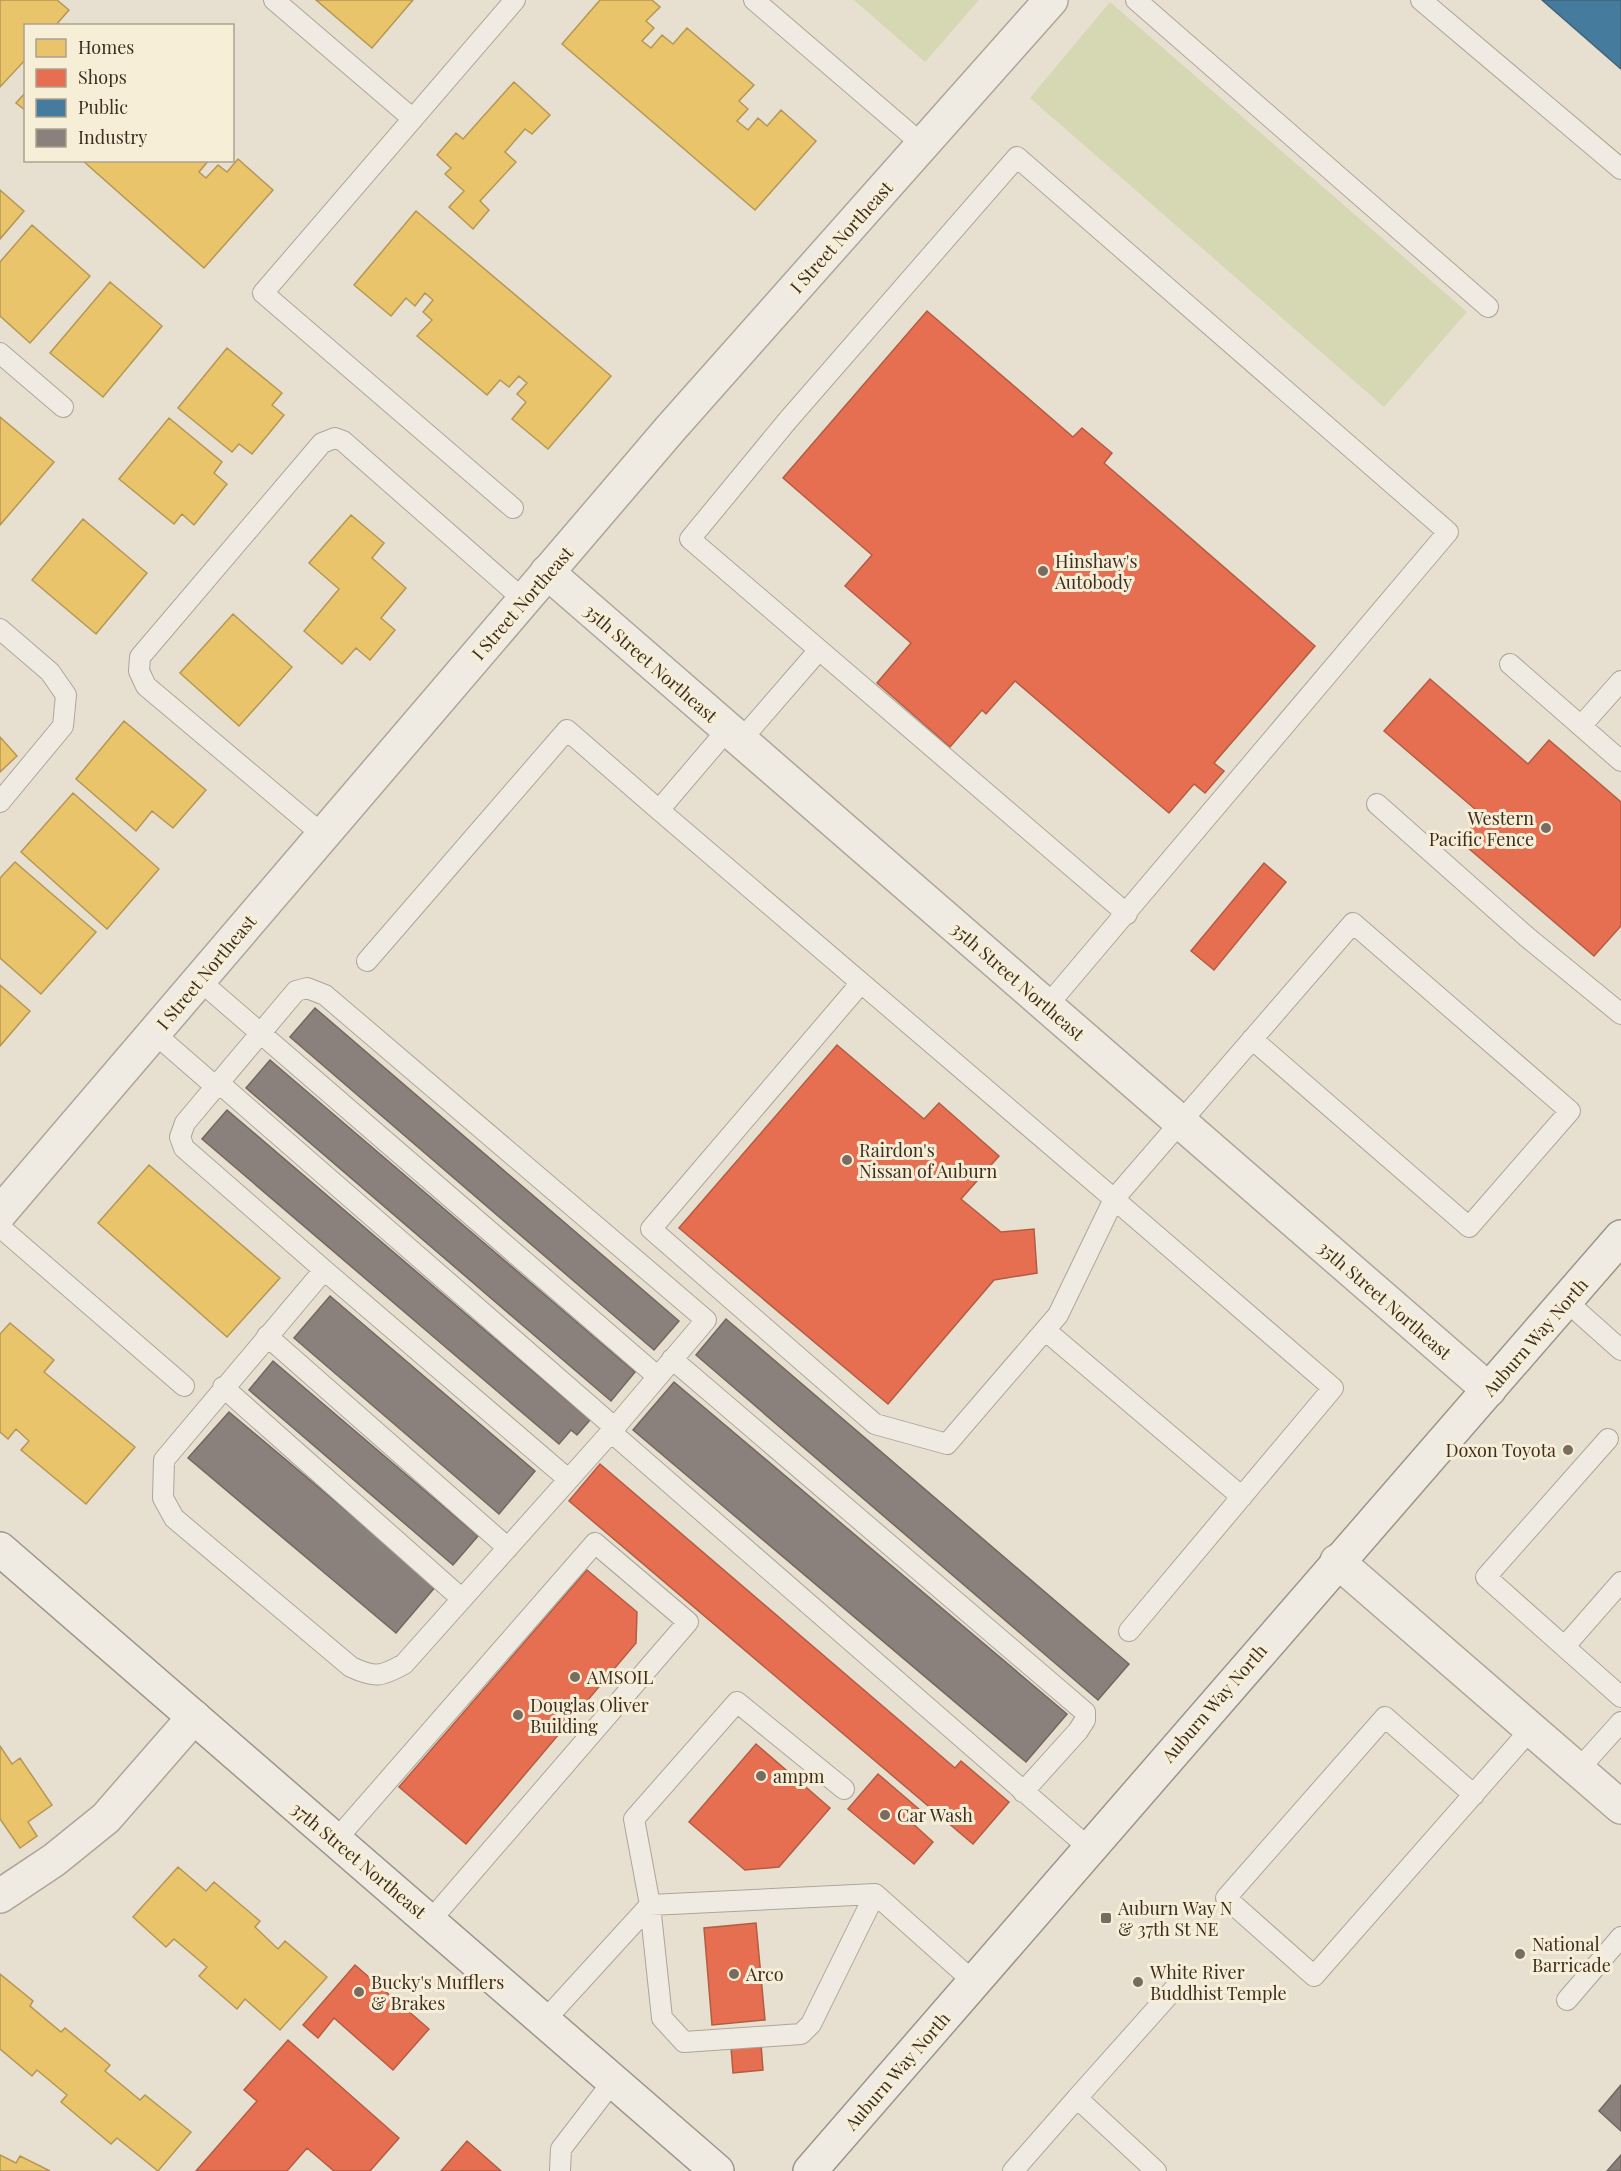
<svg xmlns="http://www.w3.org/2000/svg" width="1621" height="2171" font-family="'Playfair Display',serif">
  <rect width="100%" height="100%" fill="#e7e0d1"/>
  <path fill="#d6d7b3" d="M854,0H979L925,62Z
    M1110,2L1467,312L1384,407L1030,98Z"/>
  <path fill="#e9c46a" stroke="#b59754" stroke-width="1.5" d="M0,0H57L69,10L55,26H26V59L0,87Z
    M316,0H413L372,48Z
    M600,0H652L660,7L646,21L654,28L642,41L651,48L662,35L673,44L687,28L754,85L739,101L748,109L737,121L748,130L758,118L767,126L781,110L816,141L755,210L562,44Z
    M514,82L550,115L532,134L525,129L505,152L516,162L480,201L489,210L473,229L449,207L464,191L445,174L451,168L437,155L456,133L463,139Z
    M26,92V111L16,103Z
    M238,159L273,190L204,268L82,160H209L199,172L206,178L218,165L227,172Z
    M0,190L24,211L0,239Z
    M416,211L611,376L548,449L512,419L526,402L517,394L527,383L519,376L509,387L500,380L487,395L417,336L432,320L423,312L433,300L425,293L415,306L406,298L391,316L354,285Z
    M32,225L90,276L30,343L0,316V262Z
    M110,282L162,326L103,397L50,353Z
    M227,348L282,393L272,405L284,415L252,454L239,444L232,452L178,408Z
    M0,417L54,462L0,525Z
    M169,418L222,462L214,473L227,484L194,525L182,514L174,524L119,479Z
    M351,515L384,543L372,558L406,588L381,618L395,630L370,660L356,648L342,664L304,631L339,589L309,563Z
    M83,519L147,573L96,634L32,580Z
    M233,614L292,667L239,726L180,673Z
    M124,721L206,790L173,828L152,811L136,831L76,779Z
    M0,737L17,756L0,772Z
    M73,793L159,869L107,929L21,852Z
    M15,862L96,932L41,994L0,958V878Z
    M0,985L30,1011L0,1046Z
    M149,1165L280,1278L227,1337L98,1223Z
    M10,1323L54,1360L44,1372L135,1447L86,1504L21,1450L29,1441L16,1429L8,1439L0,1432V1334Z
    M0,1746L12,1764L20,1758L52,1805L28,1822L37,1836L20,1848L0,1819Z
    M178,1867L206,1891L214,1882L260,1921L255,1927L278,1949L285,1941L327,1977L280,2030L245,1999L237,2009L199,1976L207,1967L174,1939L166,1947L133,1917Z
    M0,1974L33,2001L30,2006L61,2032L65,2028L110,2065L105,2071L140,2100L145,2095L191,2132L158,2171L117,2138L111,2144L61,2102L67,2095L37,2070L32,2076L0,2049Z
    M0,2155L16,2163L20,2156L50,2171H0Z"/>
  <path fill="#e76f51" stroke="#b45c42" stroke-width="1.5" d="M927,311L1073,437L1082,428L1112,453L1104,463L1315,646L1214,763L1224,771L1205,793L1194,784L1169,813L1015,681L986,714L982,710L950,747L877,683L911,643L845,586L872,555L783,478Z
    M1430,679L1528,764L1549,740L1621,802V926L1594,956L1460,841L1482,815L1384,731Z
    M1264,863L1286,882L1214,970L1191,951Z
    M837,1045L924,1119L939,1103L999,1156L961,1199L1001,1232L1034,1229L1037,1273L994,1280L888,1404L679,1228Z
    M600,1464L955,1768L961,1761L1009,1802L973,1844L569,1501Z
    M587,1570L637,1612L636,1643L466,1844L399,1787Z
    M756,1744L830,1808L779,1867L745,1870L689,1822Z
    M878,1774L920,1810L910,1821L933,1842L914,1864L848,1809Z
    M756,1923L765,2020L712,2025L704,1928Z
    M355,1965L429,2029L393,2070L334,2018L318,2038L303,2025Z
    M288,2040L399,2138L370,2171H334L307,2148L287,2171H196L257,2101L244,2090Z
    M761,2044L763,2070L733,2073L731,2047Z
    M467,2141L501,2171H441Z"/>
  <path fill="#457b9d" stroke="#436478" stroke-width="1.5" d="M1542,0H1621V69Z"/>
  <path fill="#8a817c" stroke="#736860" stroke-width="1.5" d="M315,1008L679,1321L654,1350L290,1037Z
    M270,1060L635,1372L611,1401L246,1088Z
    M227,1110L590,1420L577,1435L571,1430L559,1444L202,1139Z
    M330,1296L535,1471L499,1514L294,1338Z
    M726,1319L1129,1664L1098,1700L696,1355Z
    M273,1361L478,1536L453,1565L249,1390Z
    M674,1382L1067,1714L1026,1762L633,1430Z
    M229,1412L436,1586L396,1633L188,1458Z
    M1621,2085V2131L1599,2111Z
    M1621,2155V2171H1607Z"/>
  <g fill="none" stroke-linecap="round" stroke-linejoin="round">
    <g stroke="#ada599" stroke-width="22">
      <path id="service" d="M274,0L413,119
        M754,0L923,145
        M1136,0L1488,307
        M1421,0L1621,169
        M0,353L63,407
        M513,508L263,293L515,0
        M0,629L50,672L66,695L63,726L0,802
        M1510,664L1621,761
        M1581,726L1621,681
        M741,740L819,650
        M1377,804L1527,937L1621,1014
        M659,810L1114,1199L1353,923L1570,1111L1469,1227L1252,1039
        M323,835L146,686L139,671L140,657L322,443L335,438L343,441L524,600
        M367,961L567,730L659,810L728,729
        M199,980L657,1376
        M861,983L651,1229L875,1424L947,1444L1058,1315L1114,1199L1333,1388L1129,1631
        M1047,1006L1448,532L1017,157L788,420L690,539L1127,914
        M154,1033L215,1086
        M219,1083L614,1427
        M0,1227L184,1386
        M324,1270L568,1479
        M1566,1301L1621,1350
        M1045,1330L1242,1497
        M267,1336L508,1548
        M672,1359L1085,1712V1720L1078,1731L1023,1792
        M223,1387L462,1599
        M611,1432L706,1320L325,995L307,988L296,991L185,1123L180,1137L184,1148L324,1270L164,1460L163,1498L174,1518L351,1667C375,1678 381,1677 404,1664L611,1432L1089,1848
        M1608,1439L1486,1577L1621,1697
        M1565,1646L1621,1582
        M1578,1770L1621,1722
        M844,1789L737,1702L634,1819L650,1905L662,2018L684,2042L801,2034L811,2024L875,1894
        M1474,1795L1385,1717L1226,1898L1314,1976L1531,1729
        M335,1841L595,1543L688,1622L430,1921
        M1567,2000L1621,1937
        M545,2020L650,1905L875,1894L974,1982
        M1077,2098L1184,1978
        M560,2171L561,2149L614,2080
        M1013,2171L1077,2098L1156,2171"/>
    </g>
    <g stroke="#ada599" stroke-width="36">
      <path id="minor" d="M547,572L1489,1390
        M1337,1561L1621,1807
        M0,1896L54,1860L106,1818L194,1717"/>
    </g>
    <g stroke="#ada599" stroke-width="36">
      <path id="tertiary" d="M0,1213L671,428L1051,0"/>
    </g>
    <g stroke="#9c958a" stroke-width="36">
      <path id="secondary" d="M0,1549L717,2171
        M810,2171L1621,1237"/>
    </g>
    <use href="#service" stroke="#efebe3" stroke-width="20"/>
    <use href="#minor" stroke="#efebe3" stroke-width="33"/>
    <use href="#tertiary" stroke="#efebe3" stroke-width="33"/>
    <use href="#secondary" stroke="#efebe3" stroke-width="33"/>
  </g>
  <g fill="#786c5e" stroke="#f7eed8" stroke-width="2">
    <circle cx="1043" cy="571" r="6"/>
    <circle cx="1546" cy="828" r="6"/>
    <circle cx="847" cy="1160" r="6"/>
    <circle cx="1568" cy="1450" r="6"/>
    <circle cx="575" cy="1677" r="6"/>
    <circle cx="518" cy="1715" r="6"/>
    <circle cx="761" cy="1776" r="6"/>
    <circle cx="885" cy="1815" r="6"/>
    <rect x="1100" y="1912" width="12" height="12" rx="3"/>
    <circle cx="1520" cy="1954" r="6"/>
    <circle cx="734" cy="1974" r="6"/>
    <circle cx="1138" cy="1982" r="6"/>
    <circle cx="359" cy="1992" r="6"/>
  </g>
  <g text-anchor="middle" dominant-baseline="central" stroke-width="6" stroke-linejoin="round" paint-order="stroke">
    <g font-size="18" fill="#3d2e20" stroke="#f7eed8">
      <text transform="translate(841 237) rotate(-48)">I Street Northeast</text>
      <text transform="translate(522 603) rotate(-49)">I Street Northeast</text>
      <text transform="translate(651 663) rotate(41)">35th Street Northeast</text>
      <text transform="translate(206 972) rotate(-50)">I Street Northeast</text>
      <text transform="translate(1018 981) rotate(41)">35th Street Northeast</text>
      <text transform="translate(1385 1300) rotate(41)">35th Street Northeast</text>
      <text transform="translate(1535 1337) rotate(-49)">Auburn Way North</text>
      <text transform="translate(1214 1703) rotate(-49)">Auburn Way North</text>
      <text transform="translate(359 1860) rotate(40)">37th Street Northeast</text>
      <text transform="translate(897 2071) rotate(-49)">Auburn Way North</text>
    </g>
    <g font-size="18" fill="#3d2e20" stroke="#f7eed8" text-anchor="start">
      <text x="1055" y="561">Hinshaw's<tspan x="1055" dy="21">Autobody</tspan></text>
      <text x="1534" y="818" text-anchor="end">Western<tspan x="1534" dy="21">Pacific Fence</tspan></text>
      <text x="859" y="1150">Rairdon's<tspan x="859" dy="21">Nissan of Auburn</tspan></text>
      <text x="1556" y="1450" text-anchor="end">Doxon Toyota</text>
      <text x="587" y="1677">AMSOIL</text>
      <text x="530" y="1705">Douglas Oliver<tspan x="530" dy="21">Building</tspan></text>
      <text x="773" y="1776">ampm</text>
      <text x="897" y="1815">Car Wash</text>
      <text x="1118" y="1908">Auburn Way N<tspan x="1118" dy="21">&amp; 37th St NE</tspan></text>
      <text x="1532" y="1944">National<tspan x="1532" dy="21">Barricade</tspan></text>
      <text x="1150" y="1972">White River<tspan x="1150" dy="21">Buddhist Temple</tspan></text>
      <text x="746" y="1974">Arco</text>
      <text x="371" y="1982">Bucky's Mufflers<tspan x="371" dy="21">&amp; Brakes</tspan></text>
    </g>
  </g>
  <rect x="24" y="24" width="210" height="138" fill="#f7eed8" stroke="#ada18e" stroke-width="1.5"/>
  <rect x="36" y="39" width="30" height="18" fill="#e9c46a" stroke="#ada18e" stroke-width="1.5"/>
  <text x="78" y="54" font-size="18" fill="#3d2e20">Homes</text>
  <rect x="36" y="69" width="30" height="18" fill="#e76f51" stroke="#ada18e" stroke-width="1.5"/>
  <text x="78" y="84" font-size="18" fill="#3d2e20">Shops</text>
  <rect x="36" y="99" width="30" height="18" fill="#457b9d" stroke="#ada18e" stroke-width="1.5"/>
  <text x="78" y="114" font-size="18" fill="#3d2e20">Public</text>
  <rect x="36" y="129" width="30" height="18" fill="#8a817c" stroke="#ada18e" stroke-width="1.5"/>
  <text x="78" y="144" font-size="18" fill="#3d2e20">Industry</text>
</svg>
